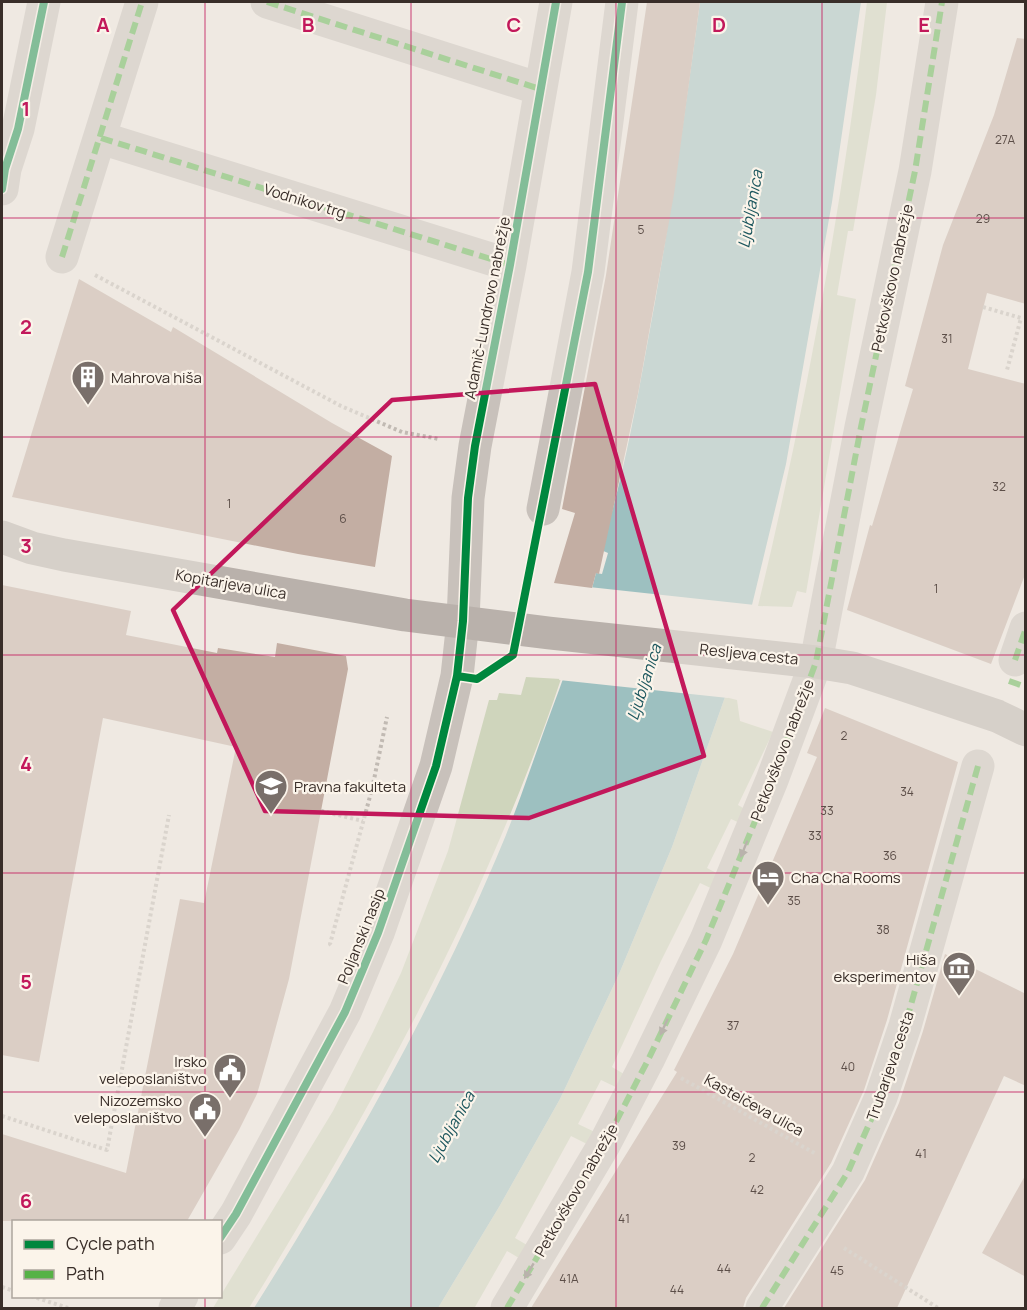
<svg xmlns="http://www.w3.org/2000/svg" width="1027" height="1310" font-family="Manrope,sans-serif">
  <rect width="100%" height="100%" fill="#efe9e2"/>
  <path fill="#cfd5bc" d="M867,2H887L876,95L853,231H848L837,295L856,299L806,593L797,591L792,607L758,606C806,407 842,205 867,2Z
    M526,677L561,679C486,903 371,1109 249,1308H213L333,1111L373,1032L401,973L448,851L489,700H497L499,693L521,695Z
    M725,697L737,700L740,721L773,732L738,805L750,812L744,825L731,819L707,868L724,877L717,891L700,883L661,961L612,1067L629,1077L622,1090L601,1080L578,1124L599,1134L591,1146L571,1136L515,1238L532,1248L524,1261L507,1251L475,1307L476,1308H438L499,1207L560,1099L619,974L672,847Z"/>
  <path fill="#9dc0c0" d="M700,2H861L832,202L786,464L752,605L725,697L672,847L619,974L560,1099L499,1207L438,1308H254C349,1157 438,1000 506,835C520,800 532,764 545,728C564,677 583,626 596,573L602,574L608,553L601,550C621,486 634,418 646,351C668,235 684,119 700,2Z"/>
  <path fill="#efe9e2" d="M589,587L755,605L728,698L559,680Z"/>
  <path fill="#c3aea3" d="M647,2H700L674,194L638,394L599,574L596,573L592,588L554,583L575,513L562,509L606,275Z
    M1017,38L1026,39V304L987,293L968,369L1026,384V572L991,664L847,610L870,525L872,526L913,389L905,386L943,245L994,115Z
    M79,279L171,332L173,327L332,423L392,456L375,567L298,554L12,497Z
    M2,585L131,611L126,635L217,653L218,648L275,657L277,643L346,656L348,669L289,979L268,1056L257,1094L239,1130L187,1221H2V1134L126,1173L180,899L204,903L236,747L103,718L39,1062L2,1055Z
    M825,708L958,762L887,1020L864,1090L831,1163L746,1298L743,1308H531L677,1072L674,1070L733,954L817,757L807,753Z
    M945,954L1026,994V1086L1004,1076L897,1308H784L865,1180L899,1103L923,1031Z
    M1026,1174V1277L982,1253Z"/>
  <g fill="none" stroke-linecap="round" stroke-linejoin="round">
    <path stroke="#c1bab3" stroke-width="4" stroke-dasharray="3 3" stroke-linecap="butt" d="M95,275L341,406L402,432L439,439
      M983,307L1021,318L1007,370
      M526,587L535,544
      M321,811L363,821
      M331,945L330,944L372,789L387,717
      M681,1078L816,1154
      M2,1116L107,1150L169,815
      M844,1248L938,1308
      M2,1287L14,1291
      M31,1296L68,1308"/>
    <path stroke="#c8c1bb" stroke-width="33" d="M267,2L540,89
      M101,138L510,265
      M2,189L5,169L18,129L44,2
      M62,257L142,2
      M543,509L588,272L622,2
      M1015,660L1026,628
      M220,1238L236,1214L345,1012L378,933L436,766L457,676L463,621L468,498L475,446L510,265L556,2
      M175,1308L182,1296
      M507,1308L605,1143L648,1060L706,940L772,780L816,662L861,427L915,171L942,2
      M762,1308L848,1172L881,1097L905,1026L978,766"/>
    <path stroke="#b9b1ab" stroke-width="33" d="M2,537L32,548L64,555L405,615L549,633L816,662L852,668L895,682L997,716L1026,730"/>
    <path stroke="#56b246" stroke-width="6" stroke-dasharray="12 6" stroke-linecap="butt" d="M267,2L540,89
      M101,138L510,265
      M62,257L142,2
      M1015,660L1026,628
      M1009,681L1026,687
      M507,1308L605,1143L648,1060L706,940L772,780L816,662L861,427L915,171L942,2
      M762,1308L848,1172L881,1097L905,1026L978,766"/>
    <g stroke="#fbf4ea" stroke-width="11">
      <path id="cycleway" d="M2,189L5,169L18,129L44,2
        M457,676L477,679L513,655L588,272L622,2
        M220,1238L236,1214L345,1012L378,933L436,766L457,676L463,621L468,498L475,446L510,265L556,2"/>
    </g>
    <use href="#cycleway" stroke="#00873e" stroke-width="8"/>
  </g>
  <defs><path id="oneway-solid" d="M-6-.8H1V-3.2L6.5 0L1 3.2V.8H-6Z" transform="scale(1.5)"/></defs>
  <g fill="#79706b">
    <use href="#oneway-solid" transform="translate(744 849) rotate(112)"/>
    <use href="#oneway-solid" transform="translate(664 1027) rotate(115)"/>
    <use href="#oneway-solid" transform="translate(529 1271) rotate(121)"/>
  </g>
  <path d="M0 0H1027V1310H0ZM595,384L704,756L529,818L265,811L173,610L392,400Z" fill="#efe9e2" fill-opacity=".55" fill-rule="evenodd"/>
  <path fill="none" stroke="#c2185b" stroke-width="4.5" stroke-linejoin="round" d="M595,384L704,756L529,818L265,811L173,610L392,400Z"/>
  <path fill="none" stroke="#c2185b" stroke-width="1.5" stroke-opacity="0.55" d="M205,2V1222M411,2V1308M616,2V1308M822,2V1308M2,218H1026M2,437H1026M2,655H1026M2,873H1026M2,1092H1026M205,1296V1308"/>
  <defs>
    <g id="building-pin" transform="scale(1.725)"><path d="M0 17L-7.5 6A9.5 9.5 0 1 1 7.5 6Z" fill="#796f6a" stroke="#fbf4ea"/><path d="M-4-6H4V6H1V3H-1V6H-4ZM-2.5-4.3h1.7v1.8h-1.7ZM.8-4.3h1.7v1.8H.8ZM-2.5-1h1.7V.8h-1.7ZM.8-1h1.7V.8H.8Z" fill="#fff"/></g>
    <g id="university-pin" transform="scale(1.725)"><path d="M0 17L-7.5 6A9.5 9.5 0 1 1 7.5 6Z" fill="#796f6a" stroke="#fbf4ea"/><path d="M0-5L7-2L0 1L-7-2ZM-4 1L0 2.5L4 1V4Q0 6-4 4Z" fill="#fff"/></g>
    <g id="hotel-pin" transform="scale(1.725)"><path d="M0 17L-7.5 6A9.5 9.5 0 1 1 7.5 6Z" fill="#796f6a" stroke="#fbf4ea"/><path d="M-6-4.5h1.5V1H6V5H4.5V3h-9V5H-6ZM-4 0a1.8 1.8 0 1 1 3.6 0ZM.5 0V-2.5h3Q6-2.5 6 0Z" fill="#fff"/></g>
    <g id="museum-pin" transform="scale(1.725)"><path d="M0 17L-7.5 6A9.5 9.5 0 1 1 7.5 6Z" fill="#796f6a" stroke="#fbf4ea"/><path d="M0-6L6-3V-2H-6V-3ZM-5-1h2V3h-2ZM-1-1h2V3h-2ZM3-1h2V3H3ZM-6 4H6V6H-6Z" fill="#fff"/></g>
    <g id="civic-pin" transform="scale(1.725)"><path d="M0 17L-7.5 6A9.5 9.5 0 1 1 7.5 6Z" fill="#796f6a" stroke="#fbf4ea"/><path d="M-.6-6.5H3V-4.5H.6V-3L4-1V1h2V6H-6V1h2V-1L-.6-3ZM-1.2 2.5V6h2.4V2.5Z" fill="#fff"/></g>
  </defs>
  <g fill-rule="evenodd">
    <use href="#building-pin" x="88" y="377"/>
    <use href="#university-pin" x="271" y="786"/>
    <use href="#hotel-pin" x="768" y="877"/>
    <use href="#museum-pin" x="959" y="968"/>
    <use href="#civic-pin" x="230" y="1070"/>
    <use href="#civic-pin" x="205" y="1109"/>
  </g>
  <g text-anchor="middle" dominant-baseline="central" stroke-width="4.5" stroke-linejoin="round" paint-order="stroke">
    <g font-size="12" fill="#5c4e48">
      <text x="1005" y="139">27A</text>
      <text x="983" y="218">29</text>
      <text x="641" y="229">5</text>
      <text x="947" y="338">31</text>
      <text x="999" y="486">32</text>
      <text x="229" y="503">1</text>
      <text x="343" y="518">6</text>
      <text x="936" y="588">1</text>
      <text x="844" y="735">2</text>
      <text x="907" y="791">34</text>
      <text x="827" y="810">33</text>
      <text x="815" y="835">33</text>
      <text x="890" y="855">36</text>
      <text x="794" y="900">35</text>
      <text x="883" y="929">38</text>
      <text x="733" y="1025">37</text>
      <text x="848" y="1066">40</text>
      <text x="679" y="1145">39</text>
      <text x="921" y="1153">41</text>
      <text x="752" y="1157">2</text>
      <text x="757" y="1189">42</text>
      <text x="624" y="1218">41</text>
      <text x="724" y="1268">44</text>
      <text x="837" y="1270">45</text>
      <text x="569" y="1278">41A</text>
      <text x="677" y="1289">44</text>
    </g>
    <g font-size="15" fill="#392e29" stroke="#fbf4ea">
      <text transform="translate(305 201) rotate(17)">Vodnikov trg</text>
      <text transform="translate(892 278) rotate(-78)">Petkovškovo nabrežje</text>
      <text transform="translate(487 308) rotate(-79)">Adamič-Lundrovo nabrežje</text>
      <text transform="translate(231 584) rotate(10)">Kopitarjeva ulica</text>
      <text transform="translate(749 654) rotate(6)">Resljeva cesta</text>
      <text transform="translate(782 750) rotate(-69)">Petkovškovo nabrežje</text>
      <text transform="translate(361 936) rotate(-68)">Poljanski nasip</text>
      <text transform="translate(890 1066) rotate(-71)">Trubarjeva cesta</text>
      <text transform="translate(754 1105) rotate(29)">Kastelčeva ulica</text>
      <text transform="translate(576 1190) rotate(-60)">Petkovškovo nabrežje</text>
    </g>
    <g font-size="15" fill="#392e29" stroke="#fbf4ea" text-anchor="start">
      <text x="111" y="377">Mahrova hiša</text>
      <text x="294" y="786">Pravna fakulteta</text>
      <text x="791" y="877">Cha Cha Rooms</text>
      <text x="936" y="959" text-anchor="end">Hiša<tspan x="936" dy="17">eksperimentov</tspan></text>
      <text x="207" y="1061" text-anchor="end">Irsko<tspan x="207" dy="17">veleposlaništvo</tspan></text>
      <text x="182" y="1100" text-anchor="end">Nizozemsko<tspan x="182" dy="17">veleposlaništvo</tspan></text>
    </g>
    <g font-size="16" font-style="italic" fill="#1b565d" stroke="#fbf4ea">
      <text transform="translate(750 209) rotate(-80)">Ljubljanica</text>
      <text transform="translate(644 682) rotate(-72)">Ljubljanica</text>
      <text transform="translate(451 1127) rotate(-61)">Ljubljanica</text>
    </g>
  </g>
  <g font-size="20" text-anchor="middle" font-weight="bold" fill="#c2185b" stroke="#fbf4ea" stroke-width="4.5" stroke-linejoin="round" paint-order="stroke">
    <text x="103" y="32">A</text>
    <text x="308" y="32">B</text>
    <text x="514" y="32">C</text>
    <text x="719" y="32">D</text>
    <text x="924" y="32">E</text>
    <text x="26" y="116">1</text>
    <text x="26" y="334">2</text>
    <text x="26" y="553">3</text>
    <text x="26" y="771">4</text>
    <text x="26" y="989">5</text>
    <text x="26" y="1208">6</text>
  </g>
  <rect width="1027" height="1310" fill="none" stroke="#392e29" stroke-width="6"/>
  <rect x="12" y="1220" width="210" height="78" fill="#fbf4ea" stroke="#ada59d" stroke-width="1.5"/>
  <rect x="24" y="1240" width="30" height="9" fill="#00873e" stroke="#ada59d" stroke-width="1.5"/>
  <text x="66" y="1250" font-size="18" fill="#392e29">Cycle path</text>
  <rect x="24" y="1270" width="30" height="9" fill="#56b246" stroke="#ada59d" stroke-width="1.5"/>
  <text x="66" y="1280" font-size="18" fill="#392e29">Path</text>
</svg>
